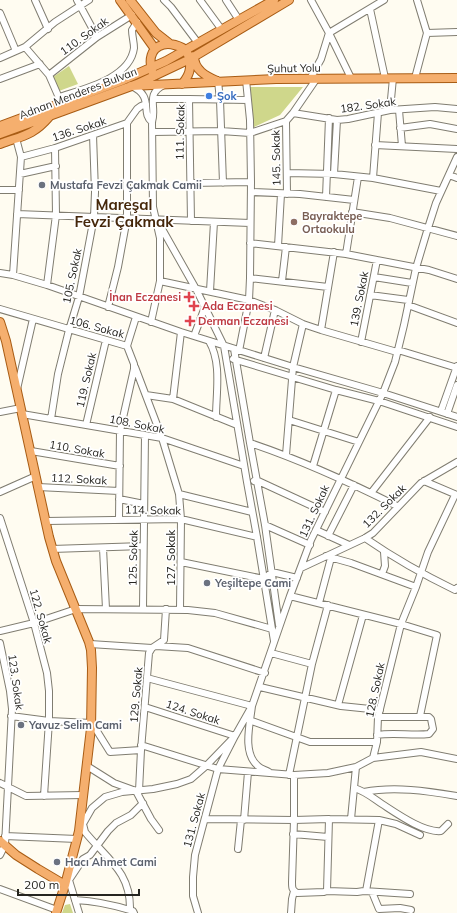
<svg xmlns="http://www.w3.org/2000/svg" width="457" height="913" font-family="Mulish,sans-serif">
  <rect width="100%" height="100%" fill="#fffcf1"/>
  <path fill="#cfd78b" d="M69,66L78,84L59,91L53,77Z
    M250,87H303L280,115L252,128Z
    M70,904L73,913H62L65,905Z"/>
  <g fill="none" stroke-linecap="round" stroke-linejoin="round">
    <g stroke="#807d71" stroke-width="8">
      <path id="minor" d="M35,0L48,29
        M77,0L97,37
        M164,0L171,7L198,43
        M200,0L222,30
        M226,0L239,20
        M311,0L329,33L351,78
        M370,9L385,78
        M0,13L16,51
        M427,33L457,32
        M25,47L49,75L60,100
        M0,58L25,47L55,22L89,0
        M49,75L97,37L132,15
        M415,78L427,33L417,0
        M0,79L40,64
        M310,79L321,59L329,33L384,0
        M218,81L220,100L223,183
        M131,86C155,96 140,113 152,122
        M59,97C83,89 130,79 134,48C134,42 132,36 132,30L137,22
        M154,99H189
        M390,110L393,78
        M399,110L402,146
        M293,113L317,78
        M286,121L293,113L337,120L348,119L390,110L435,107L457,109
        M286,121L287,194
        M400,128L430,124L457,129
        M153,132L221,131L250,133L286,121
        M375,145L457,149
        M21,157L55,148L127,123L137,109L141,106L146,104
        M287,173L334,174L373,178L441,191
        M20,174L56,166
        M334,174L337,120
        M449,175L457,178
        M373,178L378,113
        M190,183L251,182
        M0,190H19
        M251,192L300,194L354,200
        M326,197L329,118
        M352,212L390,218L457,236
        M17,214L250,223
        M157,220L196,289L224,346L247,482L257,537L274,641
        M191,221L189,99L248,100
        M250,243L346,254L429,270L457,279
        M278,246L281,194
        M346,254L358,177
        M0,273L13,275L47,285L181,332L293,367L383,393L457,417
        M13,275L21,157L17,142
        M374,277L412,283
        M250,278L328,287
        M160,281L249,300L275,310L303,324L321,330L397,352
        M282,281L286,247
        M47,285L56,215L55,148
        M210,291L214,222
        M370,295L408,300
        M408,305L457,323
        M108,307L118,267L127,218V123
        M0,309L127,346L134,364V369L120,431L119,519
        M151,322L160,281V238L153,207L152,122C157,107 145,94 164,85
        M321,330L334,252
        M181,332L173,399L237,425
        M194,336L205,307
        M209,341C222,363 216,393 216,417
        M361,342L377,260
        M127,346L136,317
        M234,349L250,443L265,525L279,625
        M398,350L457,368
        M239,351L249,300L250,278L251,182L250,120L246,80
        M264,358L275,310
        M233,359L336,390L379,401L457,427
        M135,367L162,438L179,494L181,519L180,609
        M17,389L33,319
        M146,395L173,399
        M441,411L457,366
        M0,412L21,408
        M22,414L162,438L244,466
        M447,414L457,385
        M51,419L58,374L69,330L79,297L94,217L95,192L93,135
        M289,420L359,442
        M86,425L106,340
        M250,443C301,460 349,482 397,506
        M31,451L120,466
        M286,455L293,367L303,324
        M313,466L336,390
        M254,481L256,480L325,512
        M424,481L457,495
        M38,487L119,491
        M0,492L36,476
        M371,493L430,417
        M179,494L252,512
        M119,499L144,504
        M0,518L34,623L47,673L49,691V721L44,796
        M46,521L181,519L257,537
        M265,525L310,545
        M316,530L349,545
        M328,536L354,485
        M365,538C394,558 424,575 455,590L457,588
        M103,548L106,609
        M52,549L143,546
        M326,556L351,563L416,587
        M181,562L264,579L272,572L297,578
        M301,568L365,538L373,533L421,483L457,462
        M382,574L385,566L384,552
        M290,596L401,624L437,635L420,716
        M319,603L332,554
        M143,609L145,435
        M0,631L34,623L76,609L188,610L215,613L272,629
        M0,643L10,691L12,709L5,845L0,855
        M90,644L152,648
        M156,646L188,648L265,673
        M271,653L312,664
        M147,678L252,706C250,724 242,753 258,766C261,769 266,770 269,772
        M260,687L341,706L380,710
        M338,705L363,615
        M145,707L235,736L218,769L195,855L193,877V896L198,913
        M11,716L49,721L92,723L110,752L141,750
        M249,720L310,742H377
        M377,735C394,732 412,736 429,734L433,729L431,719L429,717H378
        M141,745L218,769L294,775L328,773L356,767L373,758L377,742L378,717L401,624L416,587L428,552L455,495
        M373,758L421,752L457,759
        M87,766L114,783L136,791L151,819L159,830
        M289,775L312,664L328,605
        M0,783L26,796L83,795
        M354,788C365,791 373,798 382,804C396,813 424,833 441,831L448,824
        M139,791L141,750L149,653L152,648L164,640L166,609
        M364,792C394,786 427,791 457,796
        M205,819L294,820V775
        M351,819L356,767
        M244,820L248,772
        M379,820L396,824L420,835
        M83,824L85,832C107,859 131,872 130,910
        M80,829L92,808L105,797L122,792L153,789L177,784L191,779L206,766L235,736L252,706L290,596L311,540L383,393L395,362L404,325L416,268L428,228L436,203L457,157
        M293,834L328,837
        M5,836L77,839
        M238,849L241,820
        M68,877L79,913
        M69,880L83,859L90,855L108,831L116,823L131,815L143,803
        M0,889L57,910
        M327,891L329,819
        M366,891L379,820L329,819L294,820L292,882C292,888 292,890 297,893L324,892L327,891L357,892L364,891L410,894
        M372,892L379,909L400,908L411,910
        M75,900C95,901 114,905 133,911L134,913
        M291,913L292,899L294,891"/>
    </g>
    <g stroke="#a85c14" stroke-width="10">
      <path id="major" d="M120,0L155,49
        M130,0L156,33L170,44
        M194,56C194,70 206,76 217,81
        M152,71C145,46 166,37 186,50C192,63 192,73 182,84
        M131,86L276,79L457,78
        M0,126L121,81L166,61L274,0
        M0,134L137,84L190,59L289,0
        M0,144C21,136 33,136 49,117
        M0,322L6,341L49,537L56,561L89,642L91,650L92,668L91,728L79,831L65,885L56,913
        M0,841L16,855L38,869L65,885"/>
    </g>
    <use href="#minor" stroke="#fff" stroke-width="6"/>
    <use href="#major" stroke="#f5af6e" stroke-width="8"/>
  </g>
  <circle fill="#3f7fe0" stroke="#fff" stroke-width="1.5" cx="209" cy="96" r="4"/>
  <g fill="#6b7280" stroke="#fff" stroke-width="1.5">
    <circle cx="42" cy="185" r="4"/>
    <circle cx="207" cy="583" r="4"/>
    <circle cx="21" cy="725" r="4"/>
    <circle cx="57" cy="862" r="4"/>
  </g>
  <circle fill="#8d6e63" stroke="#fff" stroke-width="1.5" cx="294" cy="222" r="4"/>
  <g fill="#e0444e" stroke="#fff" stroke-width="1.5">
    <path d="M187 291h4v4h4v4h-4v4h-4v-4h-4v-4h4z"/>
    <path d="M192 300h4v4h4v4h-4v4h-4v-4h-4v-4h4z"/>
    <path d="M188 315h4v4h4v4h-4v4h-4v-4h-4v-4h4z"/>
  </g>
  <g text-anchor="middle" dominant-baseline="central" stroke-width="3.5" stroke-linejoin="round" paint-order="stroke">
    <g font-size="11" fill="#262520" stroke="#fff">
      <text transform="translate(84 36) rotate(-36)">110. Sokak</text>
      <text transform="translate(294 68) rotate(-1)">Şuhut Yolu</text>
      <text transform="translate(78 93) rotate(-21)">Adnan Menderes Bulvarı</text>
      <text transform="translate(368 105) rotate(-8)">182. Sokak</text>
      <text transform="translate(79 129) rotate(-18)">136. Sokak</text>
      <text transform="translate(180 132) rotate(-89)">111. Sokak</text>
      <text transform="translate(276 158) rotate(-91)">145. Sokak</text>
      <text transform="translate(72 276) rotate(-78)">105. Sokak</text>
      <text transform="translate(359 299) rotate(-79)">139. Sokak</text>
      <text transform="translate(97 327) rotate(15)">106. Sokak</text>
      <text transform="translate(86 380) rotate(-77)">119. Sokak</text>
      <text transform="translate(137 424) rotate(11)">108. Sokak</text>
      <text transform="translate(77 449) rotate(10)">110. Sokak</text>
      <text transform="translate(79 479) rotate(3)">112. Sokak</text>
      <text transform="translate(384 506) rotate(-45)">132. Sokak</text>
      <text transform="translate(153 510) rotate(1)">114. Sokak</text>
      <text transform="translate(314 511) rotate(-65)">131. Sokak</text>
      <text transform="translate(133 558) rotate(-89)">125. Sokak</text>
      <text transform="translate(171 558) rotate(-90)">127. Sokak</text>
      <text transform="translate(41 616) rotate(74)">122. Sokak</text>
      <text transform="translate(16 682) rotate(82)">123. Sokak</text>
      <text transform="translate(375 690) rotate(-78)">128. Sokak</text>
      <text transform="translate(136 695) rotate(-85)">129. Sokak</text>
      <text transform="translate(193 712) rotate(18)">124. Sokak</text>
      <text transform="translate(194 820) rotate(-75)">131. Sokak</text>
    </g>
    <g font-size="11" font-weight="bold" fill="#366cbe" stroke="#fff" text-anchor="start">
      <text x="217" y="96">Şok</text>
    </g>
    <g font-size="11" font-weight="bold" fill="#5b616d" stroke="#fff" text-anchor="start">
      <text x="50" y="185">Mustafa Fevzi Çakmak Camii</text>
      <text x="215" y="583">Yeşiltepe Cami</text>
      <text x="29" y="725">Yavuz Selim Cami</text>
      <text x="65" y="862">Hacı Ahmet Cami</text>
    </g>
    <g font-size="11" font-weight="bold" fill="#785e54" stroke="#fff" text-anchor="start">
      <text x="302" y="216">Bayraktepe<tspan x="302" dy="13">Ortaokulu</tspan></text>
    </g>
    <g font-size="11" font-weight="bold" fill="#be3a42" stroke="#fff" text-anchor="start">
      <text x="181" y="297" text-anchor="end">İnan Eczanesi</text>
      <text x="202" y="306">Ada Eczanesi</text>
      <text x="198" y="321">Derman Eczanesi</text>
    </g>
    <g font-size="15" font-weight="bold" fill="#45270b" stroke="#fff">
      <text x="124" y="204">Mareşal<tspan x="124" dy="17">Fevzi Çakmak</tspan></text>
    </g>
  </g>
  <path d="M18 889v6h121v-6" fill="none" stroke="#262520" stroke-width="2"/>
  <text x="24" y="889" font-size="12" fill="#262520" stroke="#ffffff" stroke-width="3" paint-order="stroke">200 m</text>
</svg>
